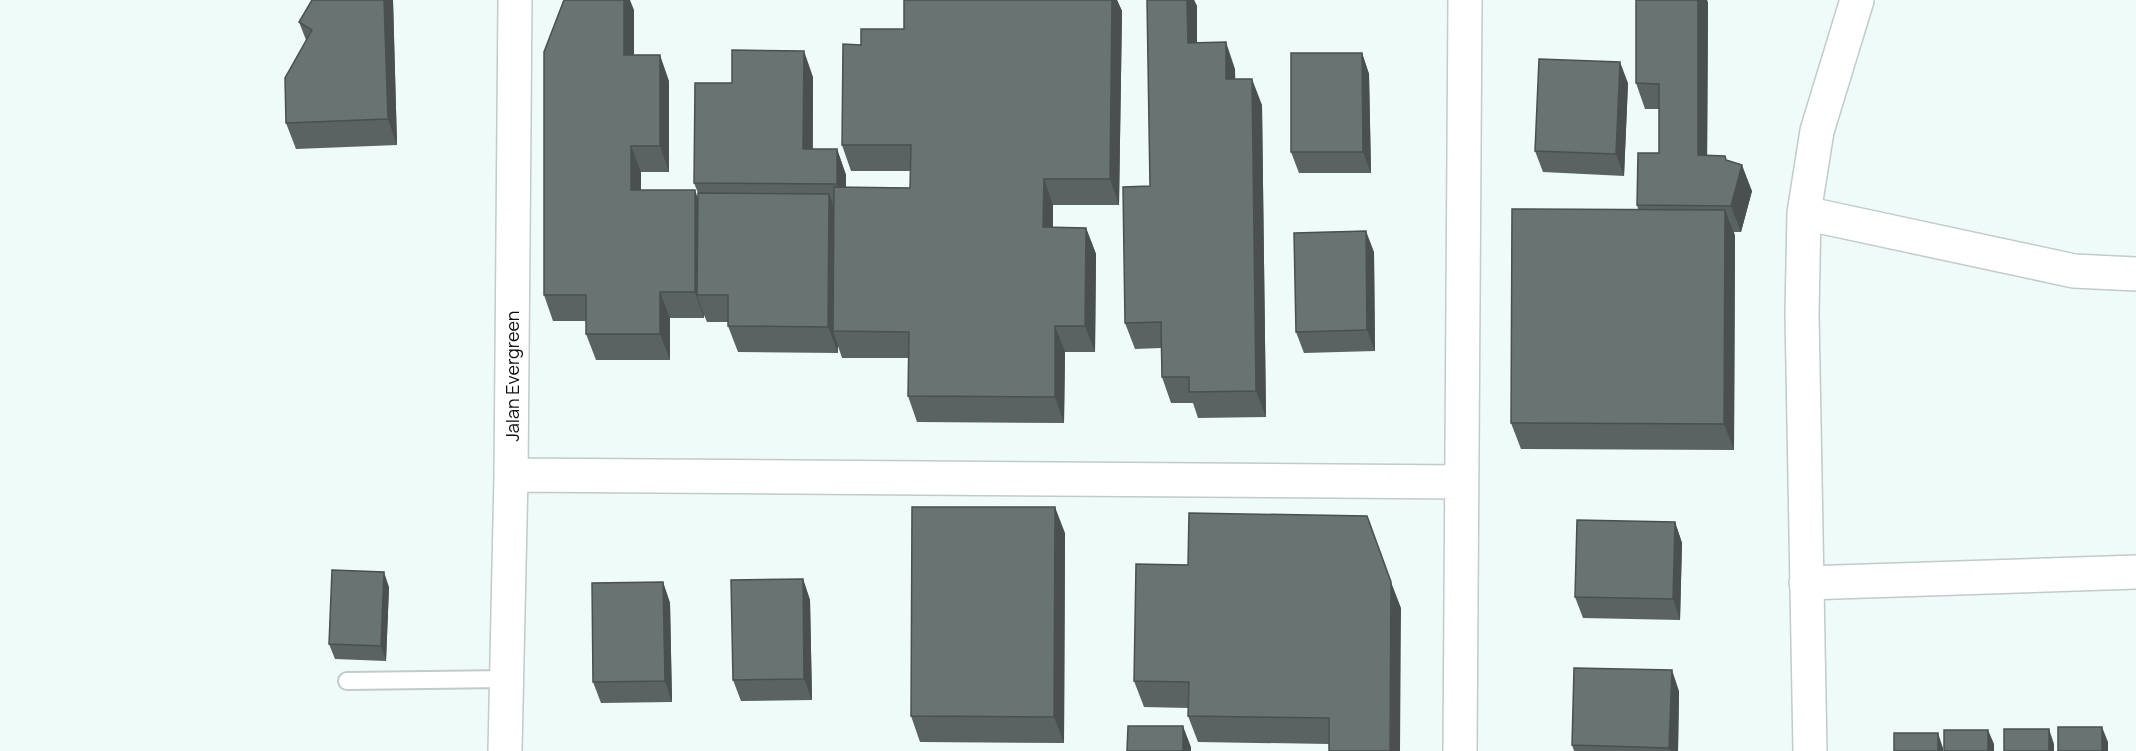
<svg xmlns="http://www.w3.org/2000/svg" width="2136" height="751" font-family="Manrope,sans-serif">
  <rect width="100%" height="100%" fill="#effbf9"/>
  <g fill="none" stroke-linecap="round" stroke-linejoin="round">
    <g stroke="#c0cbca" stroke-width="20">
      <path id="lane" d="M347,681L507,679"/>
    </g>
    <g stroke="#c0cbca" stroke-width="36">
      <path id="street" d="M1804,213L2074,271L2136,274
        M511,475L1461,482
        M1806,583L2136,572
        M505,751L511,475L515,0
        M1460,751L1465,0
        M1810,751L1802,314L1804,213L1817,131L1857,0"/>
    </g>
    <use href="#lane" stroke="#fff" stroke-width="16"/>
    <use href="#street" stroke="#fff" stroke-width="33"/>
  </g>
  <path fill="#5a6362" d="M393,0L397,145L296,149L286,123L306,40L299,22Z
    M904,0H1117L1122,11L1119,205H1053V227L1086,228L1096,254L1095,352H1065L1064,423L917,422L908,396V358H842L838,346V353L738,352L728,326V322H707L704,315V318H670V360H596L586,334V321H553L544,295L634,10V55L669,81V172H641V190L698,198V193L694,183L732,83L813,77V149H837L846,175V187L910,188V171H851L842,145L861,45L904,29Z
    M1147,0H1194L1197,6V43L1235,69V79L1262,105L1266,417L1198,418L1193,403H1171L1162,377L1161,348L1135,349L1125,323L1150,186Z
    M1636,0H1707L1708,3L1707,155L1727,160L1752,191L1741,232H1734L1735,236L1734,450L1521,449L1511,423L1638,209L1637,205L1659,153V109H1645L1636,83Z
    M1362,53L1369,74L1371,173H1299L1291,152Z
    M1628,83L1624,176L1543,172L1535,151Z
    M1374,252L1375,351L1304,353L1296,332Z
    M1675,522L1682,543L1680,620L1583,618L1575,597Z
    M1065,533L1064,743L920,742L911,716Z
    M803,579L810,600L812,700L741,701L733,680Z
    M663,582L670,603L672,702L601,703L593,682Z
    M389,587L386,661L335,659L329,644Z
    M1401,608L1329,744L1198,742L1188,716V708L1144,707L1134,681Z
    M1679,691L1678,751H1574L1572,745Z"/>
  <path fill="#4a5050" d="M384,0H393L397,145L388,119Z
    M624,0H630L634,10V81L624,55Z
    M1112,0H1117L1122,11L1119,205L1110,179Z
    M1187,0H1194L1197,6V69L1188,43Z
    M1698,0H1707L1708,3L1707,181L1698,155Z
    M1226,42L1235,69L1236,105L1226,79Z
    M804,51L813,77L812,175L803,149Z
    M1362,53L1369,74L1371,173L1363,152Z
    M660,55L669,81V172L660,146Z
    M1620,62L1628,83L1624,176L1616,154Z
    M1252,79L1262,105L1266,417L1256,391Z
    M631,146L641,172V216L631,190Z
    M837,149L846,175V210L837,184Z
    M1742,165L1752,191L1741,232L1731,206Z
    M1044,179L1053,205V253L1043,227Z
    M695,190L704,216L697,295L704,315V318L695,292Z
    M829,194L839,220L833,331L838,346V353L828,327Z
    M1725,210L1735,236L1734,450L1724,424Z
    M1086,228L1096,254L1095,352L1085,326Z
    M1366,231L1374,252L1375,351L1367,330Z
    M660,292L670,318V360L660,334Z
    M1055,326L1065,352L1064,423L1055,397Z
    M1055,507L1065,533L1064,743L1054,717Z
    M1675,522L1682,543L1680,620L1673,599Z
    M384,572L389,587L386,661L381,646Z
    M803,579L810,600L812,700L804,679Z
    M663,582L670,603L672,702L665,681Z
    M1391,582L1401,608L1400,751H1390Z
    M1672,670L1679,691L1678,751H1671L1669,748Z
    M1183,726L1191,747V751H1183Z
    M2102,727L2108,742V751H2102Z
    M2049,729L2054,744V751H2049Z
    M1988,730L1994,744V751H1988Z
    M1938,733L1943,748V751H1938Z"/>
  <path fill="#697372" stroke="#4a5050" stroke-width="1.5" d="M312,0H384L388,119L286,123L285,78L312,30L299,22Z
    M564,0H624V55H660V146H631V190H695V292H660V334H586V295H544V52Z
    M904,0H1112L1110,179H1044L1043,227L1086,228L1085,326H1055V397L908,396L909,332L833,331L834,187L910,188L911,145H842L843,44L861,45V29H904Z
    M1147,0H1187L1188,43L1226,42V79H1252L1256,391L1189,392V377H1162L1161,322L1125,323L1123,187L1150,186Z
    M1636,0H1698V155L1725,156L1726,160L1742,165L1731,206L1637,205L1638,153H1659V84L1636,83Z
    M732,50L804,51L803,149H837V184L694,183L695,83H732Z
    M1291,53H1362L1363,152H1291Z
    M1539,59L1620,62L1616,154L1535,151Z
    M698,193L829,194L828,327L728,326V295H697Z
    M1512,209L1725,210L1724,424L1511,423Z
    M1366,231L1367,330L1296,332L1294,233Z
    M912,507H1055L1054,717L911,716Z
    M1189,513L1367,516L1391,582L1390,751H1329V718L1188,716L1189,682L1134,681L1136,564L1188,565Z
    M1577,520L1675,522L1673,599L1575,597Z
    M332,570L384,572L381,646L329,644Z
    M803,579L804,679L733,680L731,580Z
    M663,582L665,681L593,682L592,583Z
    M1574,668L1672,670L1669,748L1572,745Z
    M1128,726H1183V751H1127Z
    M2058,727H2102V751H2058Z
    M2004,729H2049V751H2004Z
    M1944,730H1988V751H1944Z
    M1894,733H1938V751H1894Z"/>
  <g text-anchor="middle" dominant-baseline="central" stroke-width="4.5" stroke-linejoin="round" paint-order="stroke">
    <g font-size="18" fill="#0d1110" stroke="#fff">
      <text transform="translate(512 376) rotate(-90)">Jalan Evergreen</text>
    </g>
  </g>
</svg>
